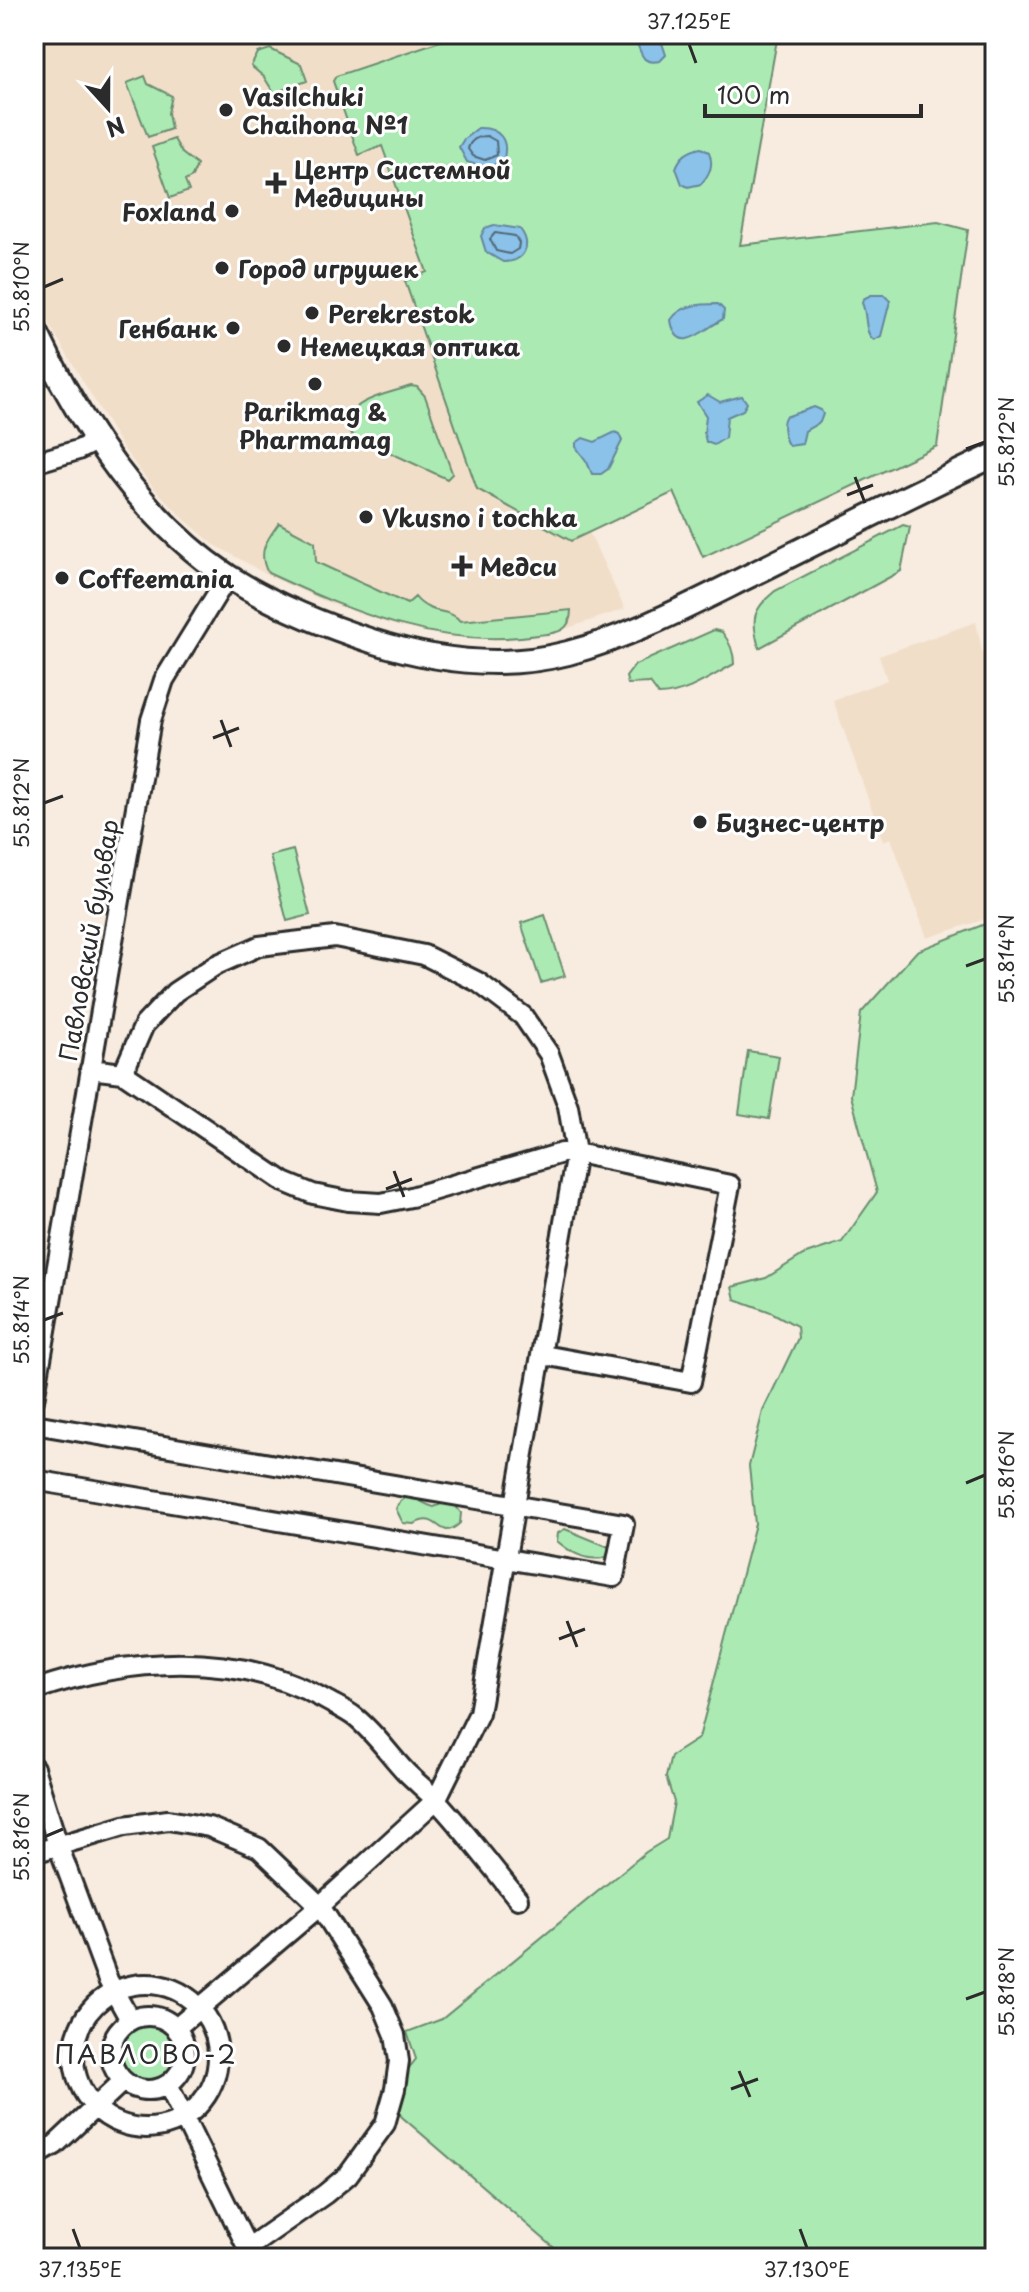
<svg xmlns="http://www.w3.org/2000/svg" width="1029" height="2292" font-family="'Playpen Sans',sans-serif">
  <rect width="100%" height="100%" fill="#f7ecdf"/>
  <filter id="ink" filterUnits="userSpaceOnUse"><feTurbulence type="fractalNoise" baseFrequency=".0125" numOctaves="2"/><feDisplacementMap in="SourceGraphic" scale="16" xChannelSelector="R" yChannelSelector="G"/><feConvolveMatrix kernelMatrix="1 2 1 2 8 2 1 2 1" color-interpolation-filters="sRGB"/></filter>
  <g filter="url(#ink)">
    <path fill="#f1dec9" d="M34,34H461L336,76L360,154L381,146L427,273L405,282L555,531L570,541L589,532L625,609L553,633L507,640L446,636L389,624L324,601L271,577L213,544L183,518L151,485L122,447L46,319L34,272Z
      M976,622L995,712V916L927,938L891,838L883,841L833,700L887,680L879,656Z"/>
    <path fill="#abebb3" stroke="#6b8b6f" stroke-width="2" d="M461,34H778L740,245L938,222L968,230L937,446L703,557L674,492L571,541L477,489L405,281L427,272L382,146L359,155L333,81L336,76Z
      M270,49L301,64L307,81L274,93L264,77L251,66L258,53Z
      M145,76L148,84L172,96L168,113L171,129L148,137L127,83Z
      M174,139L182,153L197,165L192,177L185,181L189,191L170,198L152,147Z
      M411,386L417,387L425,396L451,470L452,474L447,479L352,435L347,429C344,400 388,394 411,386Z
      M279,523L315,542L316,562L407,604L415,597C430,616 451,608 460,621L571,610C571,632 557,633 538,635C441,650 354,613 268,573C257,552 266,541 279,523Z
      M903,525L910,527L901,571L759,648C751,619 752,610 775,591Z
      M714,630L722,632C730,642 734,651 734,664C710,677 687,694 659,695L650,683L628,684L626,677L635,665Z
      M293,850L310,915L287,921L270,856Z
      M545,915L565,976L541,983L521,923Z
      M995,920V2258H566L402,2117L393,2103L402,2077L416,2059L407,2032L442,2019L646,1852L667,1839L674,1802L666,1777L671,1756L699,1738L755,1524L749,1466L763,1411L798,1338L797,1326L771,1312L735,1299L732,1287L766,1278L803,1255L842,1242L877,1192L851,1096L861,1013L917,951Z
      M748,1051L779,1056L769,1119L739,1114Z
      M406,1497C417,1497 424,1505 434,1507L444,1503L454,1504L461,1513L460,1523C438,1544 440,1509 414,1524L403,1523L396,1509L398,1504Z
      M565,1529L609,1547L612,1555C592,1564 572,1554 557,1541L558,1533Z
      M116 2053a31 31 0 1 1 62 0a31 31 0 1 1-62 0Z"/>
    <path fill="#8bc2e9" stroke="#65869d" stroke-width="2" d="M630,34H659L666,55L660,61C636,66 644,46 630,34Z
      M478,128C499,127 510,140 503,161L487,168L467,162L459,147L464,139Z
      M701,148L709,152C714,165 710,174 701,184L688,187L682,184L676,168C680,156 689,150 701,148Z
      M494,225L520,229C533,246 524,262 503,262L486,252L481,236L485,228Z
      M871,295H884L890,301L881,336L874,340C863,332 868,315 862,303L863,299Z
      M718,304L724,310L723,319C705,328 677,359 671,320C681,304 701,304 718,304Z
      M708,395L720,402L742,396L747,403L743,410L727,417L725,438L714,445L706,442L704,433L706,416L697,402Z
      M814,407L821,410L823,414L820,422L805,431L802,444L789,446C784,440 781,423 785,417Z
      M615,432L619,434L622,441L608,469L601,474H592L587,462L576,447V443L583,438L595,442Z"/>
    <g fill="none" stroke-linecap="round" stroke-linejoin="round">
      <path stroke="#516777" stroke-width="2" d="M487,136L496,141L497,155L485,160L473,156L468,149C470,140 478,136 487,136Z
        M495,233L515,236L519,243L518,249L510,254L496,251L490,239Z"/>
      <g stroke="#2b2b2b" stroke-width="24">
        <path id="minor" d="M34,463L78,450L98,440
          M90,1069L123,1073L284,1182L313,1194L348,1201L381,1203L411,1197L562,1153H576L730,1185L691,1382L543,1355
          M123,1073L144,1025L175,992L216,965L259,946L335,937L424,955L478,982L523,1016L549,1054L568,1106L576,1153L479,1713L436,1800L320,1906L176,2028
          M34,1400L151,720L164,680L228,576
          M34,1424L624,1524L614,1577L34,1480
          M34,1690C127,1658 235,1649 324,1699C334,1705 346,1710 355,1717C375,1733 388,1753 405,1771C415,1781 426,1790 436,1800C465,1831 491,1866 518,1899
          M34,1768L58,1845L108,1980L130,2020
          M34,1853L124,1826L168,1820L209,1827L259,1848L320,1906L383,2006L395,2035L399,2061L395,2089L385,2124L348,2175L325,2194L249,2247
          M74 2056a72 72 0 1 1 144 0a72 72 0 1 1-144 0Z
          M111 2053a37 37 0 1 1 74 0a37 37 0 1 1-74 0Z
          M168,2085L251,2255
          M34,2157L55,2145L123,2081"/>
      </g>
      <g stroke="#2b2b2b" stroke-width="28">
        <path id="major" d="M34,328C78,421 141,519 229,577C273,605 323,625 372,641C435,661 503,670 568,653C632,636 692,604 751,575C832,535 913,493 995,455"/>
      </g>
      <use href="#minor" stroke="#fff" stroke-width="18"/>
      <use href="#major" stroke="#fff" stroke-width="22"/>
    </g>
  </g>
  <path fill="none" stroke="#2b2b2b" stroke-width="3" d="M689,44L696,63M44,287L63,279M966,449L985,442M855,477L865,503M847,495L873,485M221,720L231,747M213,738L239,728M44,803L63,796M966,966L985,959M394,1171L404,1197M386,1189L412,1179M44,1320L63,1313M966,1483L985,1475M567,1621L577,1647M559,1639L585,1629M44,1837L63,1829M966,1999L985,1992M739,2071L750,2097M731,2089L758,2079M73,2229L80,2248M800,2229L807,2248"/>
  <g fill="#2b2b2b" stroke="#fff" stroke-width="3">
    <circle cx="226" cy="110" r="8"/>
    <path d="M272 171h8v8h8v8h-8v8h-8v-8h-8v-8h8z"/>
    <circle cx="232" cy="211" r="8"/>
    <circle cx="222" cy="268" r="8"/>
    <circle cx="312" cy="313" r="8"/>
    <circle cx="233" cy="328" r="8"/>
    <circle cx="284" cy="346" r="8"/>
    <circle cx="315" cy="384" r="8"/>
    <circle cx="366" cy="517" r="8"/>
    <path d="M458 554h8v8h8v8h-8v8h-8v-8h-8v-8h8z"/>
    <circle cx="62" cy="578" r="8"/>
    <circle cx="700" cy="822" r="8"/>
  </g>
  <g text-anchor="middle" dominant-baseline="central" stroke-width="6" stroke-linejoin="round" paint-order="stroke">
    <g font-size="24" font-weight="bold" fill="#2b2b2b" stroke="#fff" text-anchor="start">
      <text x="242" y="96">Vasilchuki<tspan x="242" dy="28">Chaihona №1</tspan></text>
      <text x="294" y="169">Центр Системной<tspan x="294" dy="28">Медицины</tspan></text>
      <text x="216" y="211" text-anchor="end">Foxland</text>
      <text x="238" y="268">Город игрушек</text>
      <text x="328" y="313">Perekrestok</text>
      <text x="217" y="328" text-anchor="end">Генбанк</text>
      <text x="300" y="346">Немецкая оптика</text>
      <text x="315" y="411" text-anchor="middle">Parikmag &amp;<tspan x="315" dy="28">Pharmamag</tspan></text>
      <text x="382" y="517">Vkusno i tochka</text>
      <text x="480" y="566">Медси</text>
      <text x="78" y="578">Coffeemania</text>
      <text x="716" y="822">Бизнес-центр</text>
    </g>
    <g font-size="24" fill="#2b2b2b" stroke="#fff">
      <text transform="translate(88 940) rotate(-80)">Павловский бульвар</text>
    </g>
    <g font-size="26" letter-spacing="2" fill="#2b2b2b" stroke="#fff">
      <text x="146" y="2053">ПАВЛОВО-2</text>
    </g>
  </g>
  <rect width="1029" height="2292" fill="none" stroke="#fff" stroke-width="88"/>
  <g transform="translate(108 108) rotate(159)" stroke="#ffffff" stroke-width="6" paint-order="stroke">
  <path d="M0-6L14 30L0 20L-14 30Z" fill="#2b2b2b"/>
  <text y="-12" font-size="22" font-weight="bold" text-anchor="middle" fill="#2b2b2b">N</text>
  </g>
  <path d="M705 104v12h216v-12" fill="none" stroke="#2b2b2b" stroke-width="4"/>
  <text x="717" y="104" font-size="24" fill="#2b2b2b" stroke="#ffffff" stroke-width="6" paint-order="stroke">100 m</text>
  <rect x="44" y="44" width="941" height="2204" fill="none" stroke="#2b2b2b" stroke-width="3"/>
  <g font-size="20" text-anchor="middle" fill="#2b2b2b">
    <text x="689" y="29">37.125°E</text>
    <text transform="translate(22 287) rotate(-90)" y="7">55.810°N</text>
    <text transform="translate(1007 442) rotate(-90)" y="7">55.812°N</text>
    <text transform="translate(22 803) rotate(-90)" y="7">55.812°N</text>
    <text transform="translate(1007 959) rotate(-90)" y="7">55.814°N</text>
    <text transform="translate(22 1320) rotate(-90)" y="7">55.814°N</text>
    <text transform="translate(1007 1475) rotate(-90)" y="7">55.816°N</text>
    <text transform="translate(22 1837) rotate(-90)" y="7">55.816°N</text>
    <text transform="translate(1007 1992) rotate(-90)" y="7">55.818°N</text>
    <text x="80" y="2277">37.135°E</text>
    <text x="807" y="2277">37.130°E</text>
  </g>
</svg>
